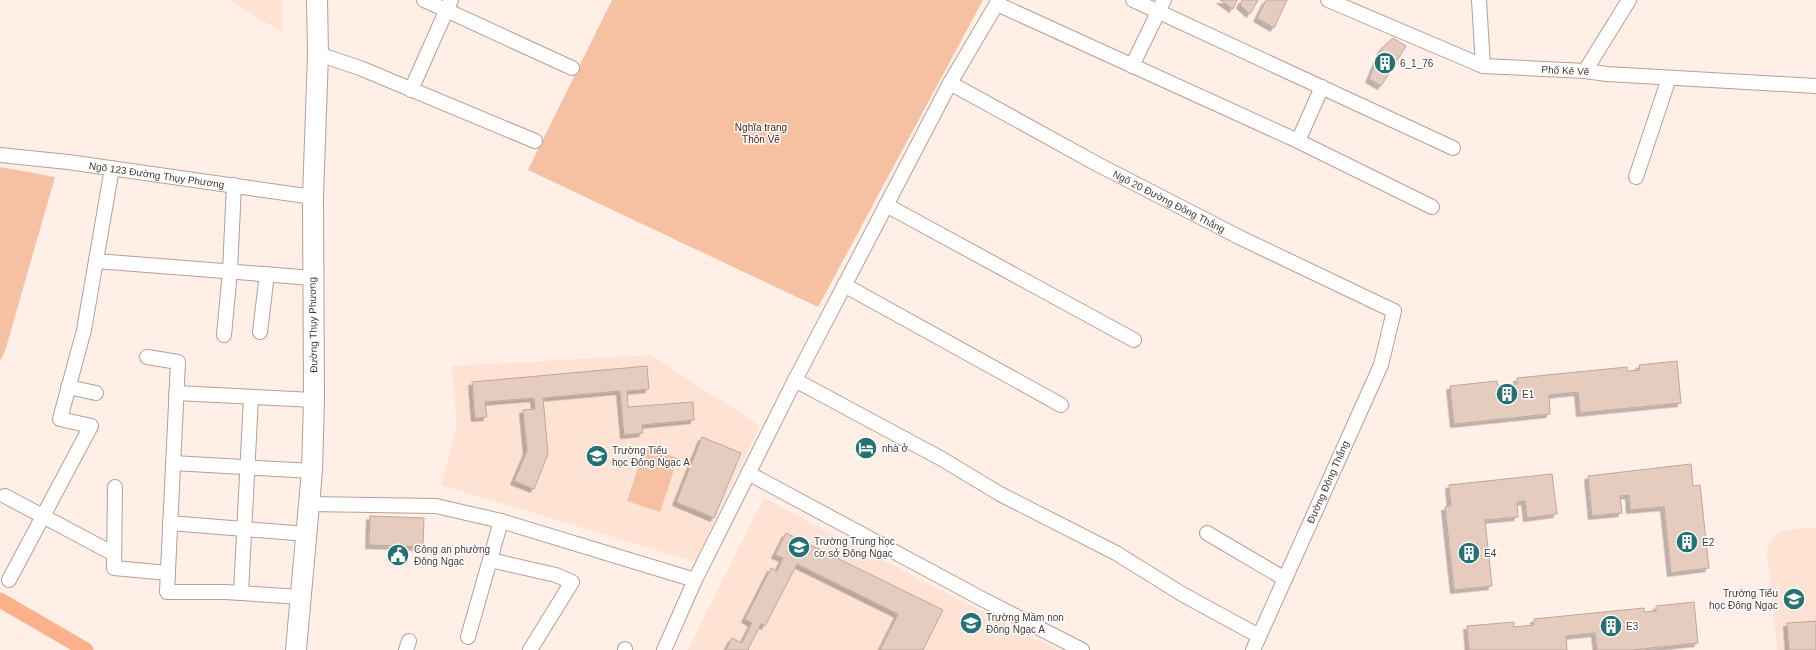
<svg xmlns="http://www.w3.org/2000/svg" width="1816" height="650" font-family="Arial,sans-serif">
  <defs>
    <filter id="shadow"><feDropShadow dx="-3.5" dy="3.5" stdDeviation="0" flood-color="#0004"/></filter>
  </defs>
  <rect width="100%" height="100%" fill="#ffefe7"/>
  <path fill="#fee3d5" d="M228,0H282L283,33Z
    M651,355L760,426L695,562L441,485L457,426L452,366Z
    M764,498L952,596L1058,650H688Z
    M1816,527V650H1777L1767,549L1779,531Z"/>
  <path fill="#f6c0a3" d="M612,0H983L818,307L528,170Z
    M0,167L55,177L5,351L0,361Z
    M645,447L678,458L660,512L627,501Z"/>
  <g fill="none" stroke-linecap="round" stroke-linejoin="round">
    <path stroke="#fcb18a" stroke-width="15" d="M0,600L86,650"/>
  </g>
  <path fill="#e5ccbf" stroke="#bfa79a" filter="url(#shadow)" d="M1220,0H1237L1233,9Z
    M1242,0H1258L1250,14L1240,5Z
    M1266,0H1287L1274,28L1257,18Z
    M1393,38L1406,46L1381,86L1369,79L1382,48Z
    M1677,361L1681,403L1580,413L1578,392L1549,395L1550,414L1454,424L1450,386L1497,381L1498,386L1517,384V378L1627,367V371L1640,370L1639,365Z
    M647,366L649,389L627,391L628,407L693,402L694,420L642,425L643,433L624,435L620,391L543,398L548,454L534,489L514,481L527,451L523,410L535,409L534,398L485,402L487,417L475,418L472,382Z
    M702,437L741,453L714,518L676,502Z
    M1691,464L1693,486L1700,485L1709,568L1671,573L1664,507L1630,510L1629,495L1620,496L1622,513L1592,516L1588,476Z
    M1552,474L1557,514L1527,518L1525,501L1517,502L1518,517L1485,520L1492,586L1454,590L1445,507L1451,506L1449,485Z
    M370,516L424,518L423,547L369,545Z
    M786,533L943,610L923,650H880L898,614L797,564L765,626L761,624L748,649L749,650H726L732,638L742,643L752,623L745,619L771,568L777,571L783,558L775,555Z
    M1694,602L1698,643L1632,650H1597L1595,633L1566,636L1567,650H1469L1467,626L1514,622V627L1534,625V619L1644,608V612L1656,611V606Z
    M1816,621V650H1789L1787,623Z"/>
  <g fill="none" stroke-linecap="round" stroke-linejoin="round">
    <g stroke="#b89f93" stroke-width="16">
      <g id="minor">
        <path d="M424,0L572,68"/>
        <path d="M1133,0L1453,148"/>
        <path id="s1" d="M1328,0L1483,66L1585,71L1607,74L1816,86"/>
        <path d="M1479,0L1483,66"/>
        <path d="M997,4L1298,141L1432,207"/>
        <path d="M318,54L360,68L535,141"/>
        <path d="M1132,66L1164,0"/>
        <path d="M1585,71L1629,0"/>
        <path id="s2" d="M950,83L1097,164L1241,238L1394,311L1381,365L1253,650"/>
        <path d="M411,90L451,0"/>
        <path d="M1298,141L1322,87"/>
        <path id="s3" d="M0,155L68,162L313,197"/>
        <path d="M1636,177L1669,78"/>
        <path d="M886,205L1134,340"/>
        <path d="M96,261L313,278"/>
        <path d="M844,285L1061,405"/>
        <path d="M260,332L267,274"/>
        <path d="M224,335L230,271L234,185"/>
        <path d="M147,357L178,362L167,592H225L301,597"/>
        <path d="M795,380L942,459L1000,494L1116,553L1182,594L1259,636"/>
        <path d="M68,387L96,393"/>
        <path d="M176,393L314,400"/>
        <path d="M173,463L312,471"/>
        <path d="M748,473L984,600L1082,650"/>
        <path d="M115,487L114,568L168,573"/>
        <path d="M5,496L114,554"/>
        <path d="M309,504L436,506L501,521L695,580"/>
        <path d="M170,523L307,534"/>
        <path d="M1207,533L1285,579"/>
        <path d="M490,560L556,575L572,582L530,650"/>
        <path d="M9,580L91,426L60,419L84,330L112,168"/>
        <path d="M241,593L251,397"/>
        <path d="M468,637L501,521"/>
        <path d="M406,650L409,641"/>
        <path d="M625,650V649"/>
        <path d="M664,650L695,580L795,380L950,83L999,0"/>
      </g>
    </g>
    <g stroke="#b89f93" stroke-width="22">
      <path id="secondary" d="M296,650L312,471L314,400L313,197L318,54L317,0"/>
    </g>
    <use href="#minor" stroke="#fff" stroke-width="14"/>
    <use href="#secondary" stroke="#fff" stroke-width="20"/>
  </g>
  <defs>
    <g id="building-disc" transform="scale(1.15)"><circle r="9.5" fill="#267174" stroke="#fff"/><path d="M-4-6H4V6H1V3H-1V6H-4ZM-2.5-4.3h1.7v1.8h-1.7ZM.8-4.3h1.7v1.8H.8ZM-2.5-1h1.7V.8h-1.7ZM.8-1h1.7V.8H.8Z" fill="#fff"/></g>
    <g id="hotel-disc" transform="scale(1.15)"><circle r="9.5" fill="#267174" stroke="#fff"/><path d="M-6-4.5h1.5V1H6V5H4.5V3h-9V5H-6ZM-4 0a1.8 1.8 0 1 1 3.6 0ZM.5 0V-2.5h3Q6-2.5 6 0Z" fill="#fff"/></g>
    <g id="school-disc" transform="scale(1.15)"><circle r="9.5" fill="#267174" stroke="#fff"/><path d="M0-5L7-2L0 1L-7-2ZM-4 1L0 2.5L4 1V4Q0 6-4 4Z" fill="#fff"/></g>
    <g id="civic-disc" transform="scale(1.15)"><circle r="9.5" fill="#267174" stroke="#fff"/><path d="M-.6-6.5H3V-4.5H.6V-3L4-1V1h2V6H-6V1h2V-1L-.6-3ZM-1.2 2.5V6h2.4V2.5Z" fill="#fff"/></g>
  </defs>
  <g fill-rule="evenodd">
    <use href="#building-disc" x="1385" y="63"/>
    <use href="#building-disc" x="1507" y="394"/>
    <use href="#hotel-disc" x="866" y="448"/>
    <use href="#school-disc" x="597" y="456"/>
    <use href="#building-disc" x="1687" y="542"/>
    <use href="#school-disc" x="799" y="547"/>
    <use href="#building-disc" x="1469" y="553"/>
    <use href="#civic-disc" x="398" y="555"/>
    <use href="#school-disc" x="1794" y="599"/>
    <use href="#school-disc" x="971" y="623"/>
    <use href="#building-disc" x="1611" y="626"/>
  </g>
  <g text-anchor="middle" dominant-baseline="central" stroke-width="3" stroke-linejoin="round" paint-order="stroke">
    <g font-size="10" fill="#433934" stroke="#fff" text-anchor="start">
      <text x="1400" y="63">6_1_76</text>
      <text x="1522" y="394">E1</text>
      <text x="882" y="448">nhà ở</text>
      <text x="612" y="450">Trường Tiểu<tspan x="612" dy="12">học Đông Ngạc A</tspan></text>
      <text x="814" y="541">Trường Trung học<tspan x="814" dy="12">cơ sở Đông Ngạc</tspan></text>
      <text x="1702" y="542">E2</text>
      <text x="414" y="549">Công an phường<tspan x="414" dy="12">Đông Ngạc</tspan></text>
      <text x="1484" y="553">E4</text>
      <text x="1778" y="593" text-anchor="end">Trường Tiểu<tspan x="1778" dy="12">học Đông Ngạc</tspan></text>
      <text x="986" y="617">Trường Mầm non<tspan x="986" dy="12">Đông Ngạc A</tspan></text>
      <text x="1626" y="626">E3</text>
    </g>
    <g font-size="10" fill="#433934" stroke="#fff">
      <text stroke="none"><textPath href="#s1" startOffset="251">Phố Kẻ Vẽ</textPath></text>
      <text stroke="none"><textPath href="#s3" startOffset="158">Ngõ 123 Đường Thụy Phương</textPath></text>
      <text stroke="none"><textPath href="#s2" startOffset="249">Ngõ 20 Đường Đồng Thắng</textPath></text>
      <text transform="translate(313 325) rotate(-91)">Đường Thụy Phương</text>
      <text transform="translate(1328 482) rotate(-66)">Đường Đông Thắng</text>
    </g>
    <g font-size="10" fill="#481a00" stroke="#fff">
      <text x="761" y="127">Nghĩa trang<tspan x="761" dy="12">Thôn Vẽ</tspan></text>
    </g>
  </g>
</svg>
